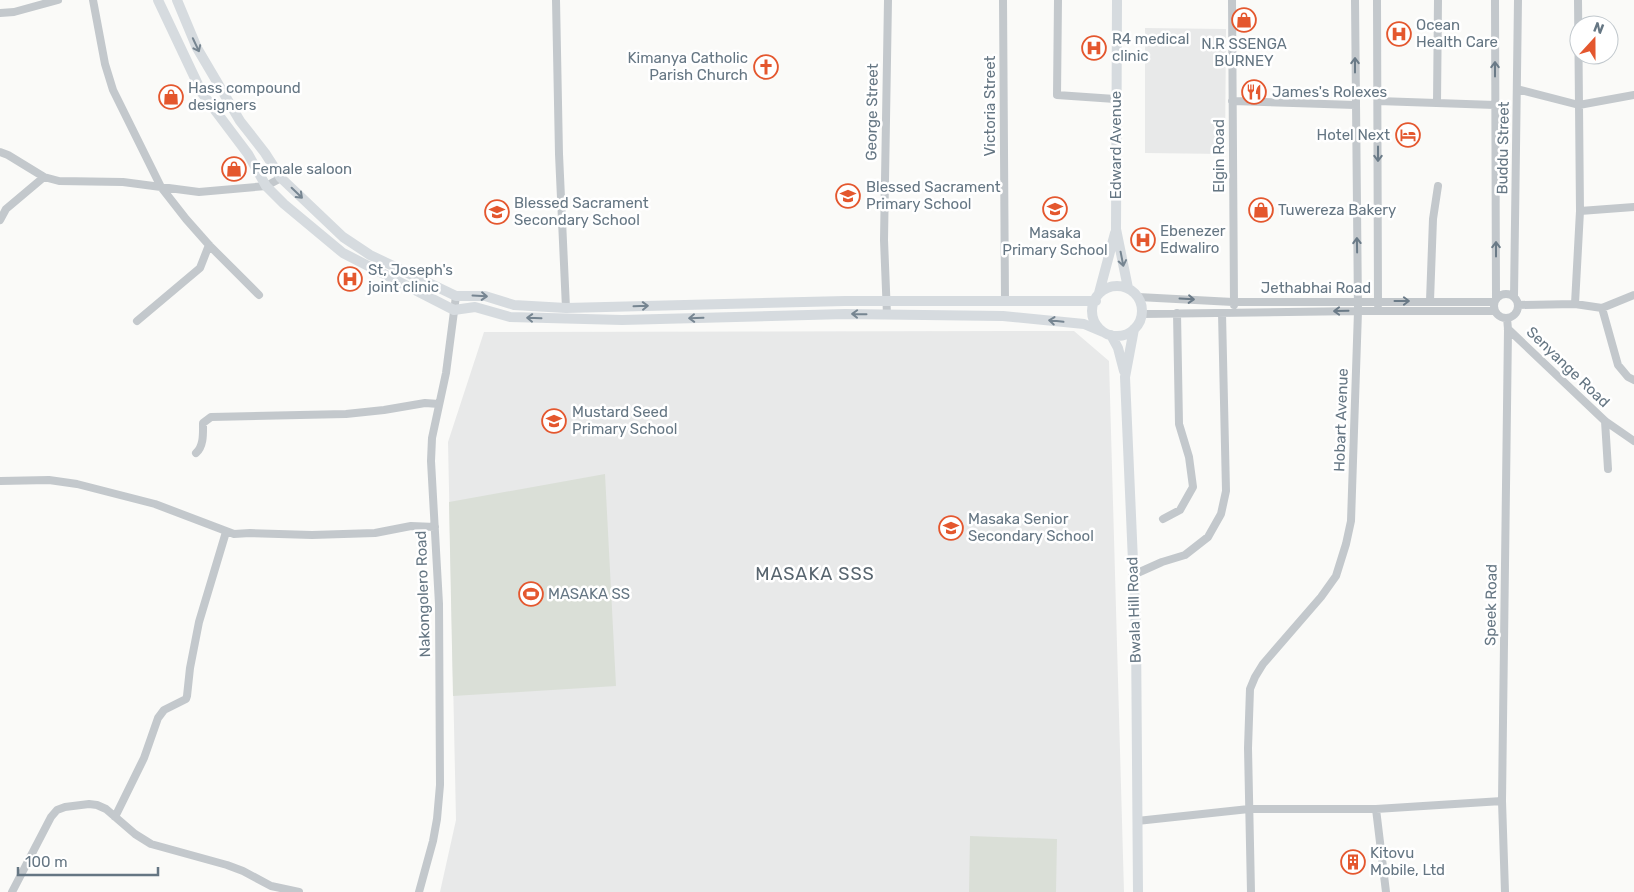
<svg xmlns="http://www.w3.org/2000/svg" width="1634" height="892" font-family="Rubik,sans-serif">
  <rect width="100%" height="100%" fill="#fafaf8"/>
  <path fill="#e8e9e9" d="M1145,28L1226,29L1225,154L1145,153Z
    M1074,331L1109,361L1124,892H440L456,820L448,442L484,332Z"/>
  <path fill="#dadfd7" d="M605,474L616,686L453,696L449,502Z
    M970,836L1057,839L1056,892H969Z"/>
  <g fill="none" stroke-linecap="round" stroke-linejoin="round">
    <path stroke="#c3c8cc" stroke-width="8" d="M93,0L105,64L113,90L161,187L186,219L209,245L259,295
      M556,0L559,154L566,308
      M1003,0L1005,301
      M1058,0L1057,95L1115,99
      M1232,0L1234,305
      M1377,0L1378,305
      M1495,0L1496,298
      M0,13L14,12L58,0
      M1517,89L1579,105L1634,95
      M1232,101L1355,105
      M1378,101L1495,105
      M1437,103L1438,0
      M0,152L8,155L44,177L59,181L123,182L199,192L266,186L281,178
      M1580,211L1634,207
      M0,220L6,209L44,177
      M1494 306a12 12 0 1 1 24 0a12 12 0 1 1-24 0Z
      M1138,297L1233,302H1494
      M1514,297L1518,0
      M1430,301L1433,219L1438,186
      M1575,304L1580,211L1578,0
      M1518,305L1575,304L1602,308L1634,295
      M1602,308L1618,365L1628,377L1634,380
      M1142,314L1358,311H1494
      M887,315L884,240L888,0
      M137,321L200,268L209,245
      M1508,329L1605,421L1634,441
      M1605,421L1608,469
      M196,453C204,446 203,433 203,423L211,417L346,414L384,410L425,403L439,404
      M0,481L49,480L77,484L155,504L234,534L250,533L312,535L375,533L411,526L435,527
      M1163,519L1180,510L1193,487L1189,457L1179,424L1177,313
      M1133,575L1162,562L1185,555L1208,537L1221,514L1226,491L1222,313
      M1376,809L1386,892
      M115,817L144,758L158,718L164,710L186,699L187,696L190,668L199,622L226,532
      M1137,821L1249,809H1376L1502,801
      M12,892L51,817L57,810L65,807L89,804L97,805L106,809L135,834L151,844L227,865L243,871L271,886L299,892
      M419,892L433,841L437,819L440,785L439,604L431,461L432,438L446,373L456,296
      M1251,892L1248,748L1250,689L1255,677L1263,664L1321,597L1336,576L1346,544L1351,521L1358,311L1355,0
      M1505,892L1502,801L1508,329L1507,318"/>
    <path stroke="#d6dbdf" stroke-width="10" d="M158,0L202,93L248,154L266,186L284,204L343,253L454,310L475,307L510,317L622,320L845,314L1003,316L1084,324L1103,332
      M177,0L197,48L240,121L265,153L281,178L343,237L370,255L456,296H485L514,305L566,308L845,301H1096
      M1117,0L1116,229L1128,288
      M1092 311a25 25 0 1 1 50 0a25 25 0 1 1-50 0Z
      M1099,293L1115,233
      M1134,329L1125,377L1136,631L1138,892
      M1111,335L1118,348L1124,371"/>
  </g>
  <defs><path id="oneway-shaft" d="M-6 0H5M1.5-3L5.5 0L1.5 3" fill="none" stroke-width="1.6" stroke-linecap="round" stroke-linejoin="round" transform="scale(1.25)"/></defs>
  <g stroke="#768591">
    <use href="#oneway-shaft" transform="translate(196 45) rotate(65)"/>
    <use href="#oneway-shaft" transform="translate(297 193) rotate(44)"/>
    <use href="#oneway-shaft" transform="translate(1122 259) rotate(79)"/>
    <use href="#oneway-shaft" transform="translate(480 296) rotate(3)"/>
    <use href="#oneway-shaft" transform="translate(641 306) rotate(-2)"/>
    <use href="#oneway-shaft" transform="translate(859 314) rotate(-179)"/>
    <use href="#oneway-shaft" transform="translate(534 318) rotate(-178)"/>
    <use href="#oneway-shaft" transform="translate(696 318) rotate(178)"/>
    <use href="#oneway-shaft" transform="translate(1056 321) rotate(-174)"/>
  </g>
  <g stroke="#6a7a87">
    <use href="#oneway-shaft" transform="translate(1355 65) rotate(-90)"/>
    <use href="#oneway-shaft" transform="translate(1495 69) rotate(-90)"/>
    <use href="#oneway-shaft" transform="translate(1378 154) rotate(90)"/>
    <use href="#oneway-shaft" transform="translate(1357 245) rotate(-91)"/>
    <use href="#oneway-shaft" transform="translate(1496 249) rotate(-90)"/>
    <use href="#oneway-shaft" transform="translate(1187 299) rotate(3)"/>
    <use href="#oneway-shaft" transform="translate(1402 301)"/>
    <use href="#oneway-shaft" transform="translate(1341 311) rotate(179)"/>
  </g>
  <defs>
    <g id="shop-ring" transform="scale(1.25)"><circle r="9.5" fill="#fff" stroke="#e4572e" stroke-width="1.5"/><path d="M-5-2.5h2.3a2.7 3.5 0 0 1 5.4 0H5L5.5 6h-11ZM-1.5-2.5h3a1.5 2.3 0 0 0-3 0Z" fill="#e4572e"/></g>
    <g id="hospital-ring" transform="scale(1.25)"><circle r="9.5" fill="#fff" stroke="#e4572e" stroke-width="1.5"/><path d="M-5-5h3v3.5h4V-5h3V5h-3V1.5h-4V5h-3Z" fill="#e4572e"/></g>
    <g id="church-ring" transform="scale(1.25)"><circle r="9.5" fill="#fff" stroke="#e4572e" stroke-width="1.5"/><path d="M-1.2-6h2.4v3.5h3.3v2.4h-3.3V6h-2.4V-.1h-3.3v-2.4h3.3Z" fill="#e4572e"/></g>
    <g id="restaurant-ring" transform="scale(1.25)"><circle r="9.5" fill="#fff" stroke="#e4572e" stroke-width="1.5"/><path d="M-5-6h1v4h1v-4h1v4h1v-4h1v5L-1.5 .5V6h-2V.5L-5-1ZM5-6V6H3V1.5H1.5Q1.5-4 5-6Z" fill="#e4572e"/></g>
    <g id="hotel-ring" transform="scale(1.25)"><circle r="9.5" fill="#fff" stroke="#e4572e" stroke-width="1.5"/><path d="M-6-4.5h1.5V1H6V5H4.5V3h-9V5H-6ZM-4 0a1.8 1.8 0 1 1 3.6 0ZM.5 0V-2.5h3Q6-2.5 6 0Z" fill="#e4572e"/></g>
    <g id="school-ring" transform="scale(1.25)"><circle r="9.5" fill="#fff" stroke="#e4572e" stroke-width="1.5"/><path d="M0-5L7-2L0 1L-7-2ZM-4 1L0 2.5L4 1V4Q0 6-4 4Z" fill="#e4572e"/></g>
    <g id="stadium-ring" transform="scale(1.25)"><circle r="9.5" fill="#fff" stroke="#e4572e" stroke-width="1.5"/><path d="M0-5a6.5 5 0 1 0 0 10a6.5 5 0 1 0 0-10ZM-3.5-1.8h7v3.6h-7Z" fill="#e4572e"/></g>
    <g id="building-ring" transform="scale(1.25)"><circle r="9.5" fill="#fff" stroke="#e4572e" stroke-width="1.5"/><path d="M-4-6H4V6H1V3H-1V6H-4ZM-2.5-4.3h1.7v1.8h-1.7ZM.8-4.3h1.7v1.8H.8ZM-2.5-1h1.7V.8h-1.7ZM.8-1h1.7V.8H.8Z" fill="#e4572e"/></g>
  </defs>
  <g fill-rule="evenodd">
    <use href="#shop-ring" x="1244" y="20"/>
    <use href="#hospital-ring" x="1399" y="34"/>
    <use href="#hospital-ring" x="1094" y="48"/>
    <use href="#church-ring" x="766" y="67"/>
    <use href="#restaurant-ring" x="1254" y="92"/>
    <use href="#shop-ring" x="171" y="97"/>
    <use href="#hotel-ring" x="1408" y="135"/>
    <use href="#shop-ring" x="234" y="169"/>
    <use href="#school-ring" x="848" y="196"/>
    <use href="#school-ring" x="1055" y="209"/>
    <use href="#shop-ring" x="1261" y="210"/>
    <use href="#school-ring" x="497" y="212"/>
    <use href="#hospital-ring" x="1143" y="240"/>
    <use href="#hospital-ring" x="350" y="279"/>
    <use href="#school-ring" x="554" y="421"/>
    <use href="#school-ring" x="951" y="528"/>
    <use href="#stadium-ring" x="531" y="594"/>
    <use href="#building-ring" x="1353" y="862"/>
  </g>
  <g text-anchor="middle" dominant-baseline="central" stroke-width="5" stroke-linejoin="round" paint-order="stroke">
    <g font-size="15" fill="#657683" stroke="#fff" text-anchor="start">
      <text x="1416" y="25">Ocean<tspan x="1416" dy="17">Health Care</tspan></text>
      <text x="1112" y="39">R4 medical<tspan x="1112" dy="17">clinic</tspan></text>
      <text x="1244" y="44" text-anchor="middle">N.R SSENGA<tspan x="1244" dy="17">BURNEY</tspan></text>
      <text x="748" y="58" text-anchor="end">Kimanya Catholic<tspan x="748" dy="17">Parish Church</tspan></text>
      <text x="188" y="88">Hass compound<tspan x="188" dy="17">designers</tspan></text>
      <text x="1272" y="92">James's Rolexes</text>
      <text x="1390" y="135" text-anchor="end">Hotel Next</text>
      <text x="252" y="169">Female saloon</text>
      <text x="866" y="187">Blessed Sacrament<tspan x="866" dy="17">Primary School</tspan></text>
      <text x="514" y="203">Blessed Sacrament<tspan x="514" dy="17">Secondary School</tspan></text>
      <text x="1278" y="210">Tuwereza Bakery</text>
      <text x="1160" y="231">Ebenezer<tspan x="1160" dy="17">Edwaliro</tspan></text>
      <text x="1055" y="233" text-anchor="middle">Masaka<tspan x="1055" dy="17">Primary School</tspan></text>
      <text x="368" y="270">St, Joseph's<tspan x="368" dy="17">joint clinic</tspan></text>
      <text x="572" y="412">Mustard Seed<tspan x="572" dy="17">Primary School</tspan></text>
      <text x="968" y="519">Masaka Senior<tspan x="968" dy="17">Secondary School</tspan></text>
      <text x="548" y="594">MASAKA SS</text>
      <text x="1370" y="853">Kitovu<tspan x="1370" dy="17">Mobile, Ltd</tspan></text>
    </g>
    <g font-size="15" fill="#657683" stroke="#fff">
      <text transform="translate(990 106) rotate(-90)">Victoria Street</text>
      <text transform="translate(872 112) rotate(-89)">George Street</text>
      <text transform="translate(1116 145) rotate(-90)">Edward Avenue</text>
      <text transform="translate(1503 148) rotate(-89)">Buddu Street</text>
      <text transform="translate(1219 156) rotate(-90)">Elgin Road</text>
      <text x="1316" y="288">Jethabhai Road</text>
      <text transform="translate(1568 367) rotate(44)">Senyange Road</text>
      <text transform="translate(1341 420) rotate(-88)">Hobart Avenue</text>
      <text transform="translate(423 594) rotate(-92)">Nakongolero Road</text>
      <text transform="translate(1491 605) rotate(-89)">Speek Road</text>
      <text transform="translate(1134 610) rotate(-92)">Bwala Hill Road</text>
    </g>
    <g font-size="18" letter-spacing="1" fill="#57646e" stroke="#fff">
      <text x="815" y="574">MASAKA SSS</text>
    </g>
  </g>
  <g transform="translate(1594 40) rotate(21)"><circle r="24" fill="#ffffff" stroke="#c1c8cd"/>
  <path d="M0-4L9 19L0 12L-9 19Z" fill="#e4572e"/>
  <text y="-8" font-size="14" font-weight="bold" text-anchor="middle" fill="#657683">N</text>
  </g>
  <path d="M18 867v8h140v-8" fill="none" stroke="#657683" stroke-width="2.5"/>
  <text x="25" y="867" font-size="15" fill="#657683" stroke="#ffffff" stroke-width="4" paint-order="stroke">100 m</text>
</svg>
